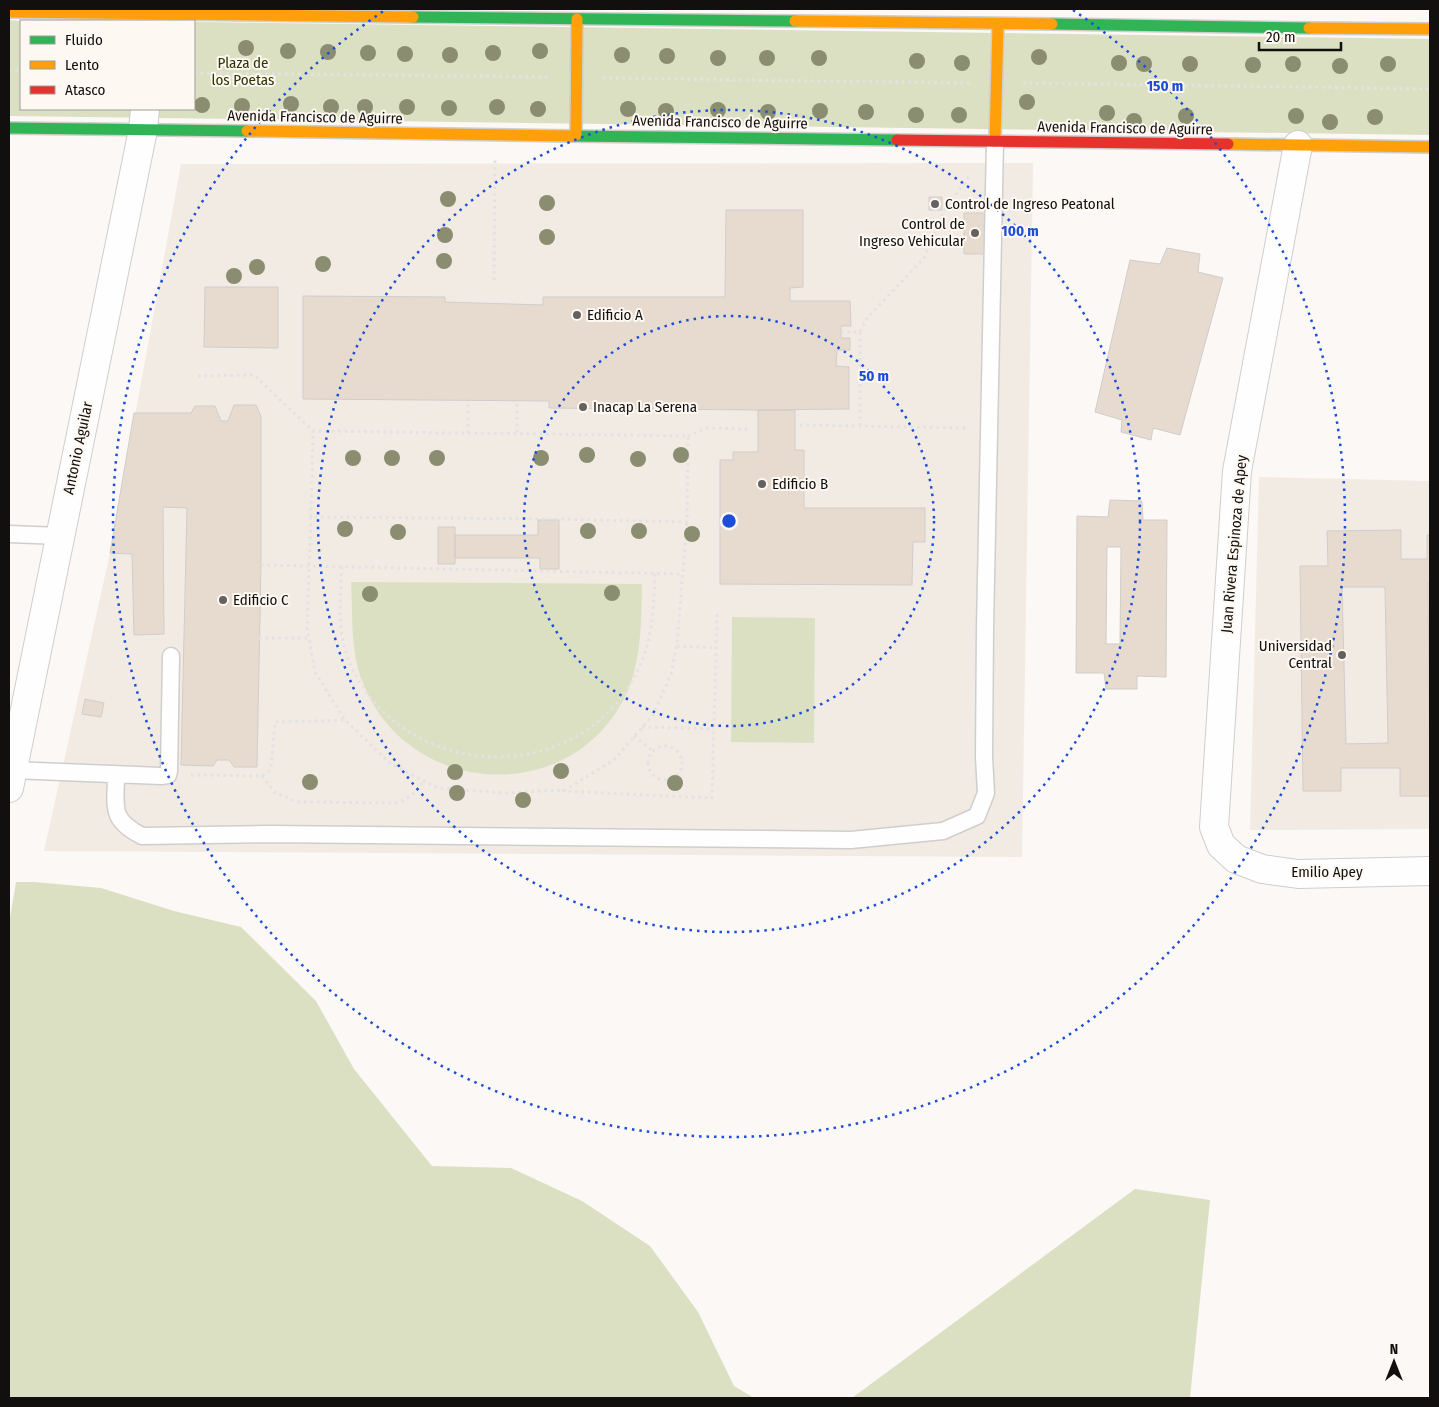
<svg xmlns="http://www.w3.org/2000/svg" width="1439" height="1407" font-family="'Fira Sans Condensed',sans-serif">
  <rect width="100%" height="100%" fill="#fbf8f5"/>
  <path fill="#f2ebe3" d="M1033,163L1022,857L44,851L110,553L181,164Z
    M1259,477L1430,481V829L1250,830Z"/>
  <path fill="#dbe0c3" d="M9,20L21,21V109H194V22L1430,39V135L9,116Z
    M351,582L642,584C641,623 642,663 624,699C567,808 407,796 363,683C350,653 353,615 351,582Z
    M732,617L815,618L814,743L731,742Z
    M16,882H34L101,888L174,911L241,927L316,1001L354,1069L432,1166L511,1168L582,1201L650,1246L698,1312L734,1386L754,1398H9V924Z
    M1135,1189L1210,1200L1190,1398H852Z"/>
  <path fill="#e7dbd0" stroke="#d0cdcb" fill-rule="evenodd" d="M929,197H942V210H929Z
    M726,210H803V287L790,288V301H850L851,326H841V338H850V350H837L836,366L849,367V409L758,410L549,408V401L303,399V296L445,297V302L543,305V297H725Z
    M964,213H987V254H964Z
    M1167,248L1200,254L1198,272L1223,278L1180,435L1153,428L1151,440L1121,432L1122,420L1095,412L1130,260L1160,264Z
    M205,287H278V348L204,347Z
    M234,405H256L261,417V565L257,767H234L229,760H217L213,766L181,765L187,508L163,507L164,634L134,635L132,554L110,553L134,413H191L195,406H215L221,421H228Z
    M758,410H795V450H804V508H925V542H913L912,585L720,584V460H733V452H758Z
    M1110,500L1142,501L1143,520H1167L1166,677L1137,676V689H1106L1104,673H1076L1077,516L1108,517ZM1107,547H1121L1120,644H1106Z
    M538,520H559V569H540V558H455V535H538Z
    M438,527H455V564H438Z
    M1401,530V559H1427V535H1430V583H1428L1430,796H1400V768H1341V791H1303L1300,566H1328L1327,531ZM1342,587H1385L1388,743L1346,744Z
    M85,699L104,703L101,717L82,714Z"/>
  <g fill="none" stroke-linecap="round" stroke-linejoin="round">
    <g stroke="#d0cecc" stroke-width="19">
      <path id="lane" d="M9,534L60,536
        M12,770L161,776L168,775L169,771L171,656
        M116,774C116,807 109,819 142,836L270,834L851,840L943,831L977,816L986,793L984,757L985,628L995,141"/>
    </g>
    <g stroke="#d0cecc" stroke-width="30">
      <path id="street" d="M1298,145L1237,471L1214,827L1221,845L1236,859L1262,869L1298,874L1430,871
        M9,788L143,130L145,109"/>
    </g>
    <g stroke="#d0cecc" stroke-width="14">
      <path id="fast" d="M413,17L795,21
        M1052,24L1309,28
        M9,128L247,131
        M571,136L897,140"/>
    </g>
    <g stroke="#d0cecc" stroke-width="14">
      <path id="slow" d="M9,12L413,17
        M795,21L1052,24
        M1309,28L1430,29
        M247,131L571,136
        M576,135L577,19
        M995,141L998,24
        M1228,144L1430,147"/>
    </g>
    <g stroke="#d0cecc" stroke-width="14">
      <path id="jam" d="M897,140L1228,144"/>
    </g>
    <path stroke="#e3e2e1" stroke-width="3" stroke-dasharray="2.5 4" stroke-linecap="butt" d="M9,70L21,71
      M194,73L550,77
      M603,78L970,83
      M1023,83L1430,89
      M494,280L495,160
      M841,332H860L867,318L924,258L944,211L971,174
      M860,332V426
      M198,376L254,375L313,431L688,436L687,522L551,519L311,517L313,431
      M517,404V434
      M800,425L967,428
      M468,433V403
      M688,436L707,428L749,429
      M311,517L307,628L315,672L345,720L390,763L437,788L505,793L565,790L614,760L653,715L671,674L677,643L687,522
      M261,565L682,574
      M342,567C340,598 337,634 350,664C406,787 588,789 641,663C653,635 654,603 655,573
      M259,638H309
      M677,646L716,648
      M642,727L714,729
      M634,736L653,751
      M648 763a17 17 0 1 1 34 0a17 17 0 1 1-34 0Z
      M191,775L262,776L269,771L271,766L275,722L345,720
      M262,776L274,792L297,802L397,803C410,798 416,792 424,781
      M562,791L712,798L717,613"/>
    <use href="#lane" stroke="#fefefe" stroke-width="16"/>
    <use href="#street" stroke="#fefefe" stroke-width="28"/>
    <use href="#fast" stroke="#30b455" stroke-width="11"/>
    <use href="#slow" stroke="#ff9f0a" stroke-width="11"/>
    <use href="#jam" stroke="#e5322d" stroke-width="11"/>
  </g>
  <g fill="#8a8d6f">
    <circle cx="246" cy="48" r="8"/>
    <circle cx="288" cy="51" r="8"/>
    <circle cx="540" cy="51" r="8"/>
    <circle cx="328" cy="52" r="8"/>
    <circle cx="368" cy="53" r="8"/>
    <circle cx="493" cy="53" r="8"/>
    <circle cx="405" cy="54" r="8"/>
    <circle cx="450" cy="55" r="8"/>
    <circle cx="622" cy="55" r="8"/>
    <circle cx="667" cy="56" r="8"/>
    <circle cx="1039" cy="57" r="8"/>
    <circle cx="718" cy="58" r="8"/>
    <circle cx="767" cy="58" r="8"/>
    <circle cx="819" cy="58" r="8"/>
    <circle cx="917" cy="61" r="8"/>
    <circle cx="962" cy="63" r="8"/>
    <circle cx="1119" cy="63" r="8"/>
    <circle cx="1144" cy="64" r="8"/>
    <circle cx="1190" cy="64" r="8"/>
    <circle cx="1293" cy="64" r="8"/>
    <circle cx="1388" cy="64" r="8"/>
    <circle cx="1253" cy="65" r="8"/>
    <circle cx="1340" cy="66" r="8"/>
    <circle cx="1027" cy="102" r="8"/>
    <circle cx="291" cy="104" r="8"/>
    <circle cx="202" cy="105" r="8"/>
    <circle cx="242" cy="106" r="8"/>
    <circle cx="331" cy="107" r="8"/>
    <circle cx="365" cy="107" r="8"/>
    <circle cx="407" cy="107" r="8"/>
    <circle cx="497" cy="107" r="8"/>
    <circle cx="449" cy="108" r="8"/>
    <circle cx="538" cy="109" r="8"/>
    <circle cx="628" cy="109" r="8"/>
    <circle cx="718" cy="110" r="8"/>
    <circle cx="666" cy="111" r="8"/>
    <circle cx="820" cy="111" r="8"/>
    <circle cx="768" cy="112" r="8"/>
    <circle cx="866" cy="112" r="8"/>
    <circle cx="1107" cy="113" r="8"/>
    <circle cx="916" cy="115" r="8"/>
    <circle cx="959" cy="115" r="8"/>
    <circle cx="1186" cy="116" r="8"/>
    <circle cx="1296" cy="116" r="8"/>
    <circle cx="1375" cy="117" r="8"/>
    <circle cx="1134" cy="121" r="8"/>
    <circle cx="1330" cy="122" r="8"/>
    <circle cx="448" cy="199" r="8"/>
    <circle cx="547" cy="203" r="8"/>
    <circle cx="445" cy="235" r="8"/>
    <circle cx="547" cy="237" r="8"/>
    <circle cx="444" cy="261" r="8"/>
    <circle cx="323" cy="264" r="8"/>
    <circle cx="257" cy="267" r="8"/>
    <circle cx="234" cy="276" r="8"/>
    <circle cx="587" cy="455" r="8"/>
    <circle cx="681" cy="455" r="8"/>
    <circle cx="353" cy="458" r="8"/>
    <circle cx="392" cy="458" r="8"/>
    <circle cx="437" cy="458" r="8"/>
    <circle cx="541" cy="458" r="8"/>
    <circle cx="638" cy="459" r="8"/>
    <circle cx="345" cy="529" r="8"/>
    <circle cx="588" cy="531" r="8"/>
    <circle cx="639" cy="531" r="8"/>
    <circle cx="398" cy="532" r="8"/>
    <circle cx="692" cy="534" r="8"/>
    <circle cx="612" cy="593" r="8"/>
    <circle cx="370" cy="594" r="8"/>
    <circle cx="561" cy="771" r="8"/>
    <circle cx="455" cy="772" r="8"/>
    <circle cx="310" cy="782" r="8"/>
    <circle cx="675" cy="783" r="8"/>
    <circle cx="457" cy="793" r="8"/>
    <circle cx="523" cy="800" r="8"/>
  </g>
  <g fill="none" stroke="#1d4ed8" stroke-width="2.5" stroke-dasharray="2.5 5">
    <circle cx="729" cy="521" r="205"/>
    <circle cx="729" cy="521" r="411"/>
    <path d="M1073 10A616 616 0 1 1 385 10"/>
  </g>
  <g fill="#64615f" stroke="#fef8f2" stroke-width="2">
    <circle cx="935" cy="204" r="5"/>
    <circle cx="975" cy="233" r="5"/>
    <circle cx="577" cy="315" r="5"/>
    <circle cx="583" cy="407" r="5"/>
    <circle cx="762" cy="484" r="5"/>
    <circle cx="223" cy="600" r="5"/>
    <circle cx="1342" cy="655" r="5"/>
  </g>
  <g text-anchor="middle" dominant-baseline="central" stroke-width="4" stroke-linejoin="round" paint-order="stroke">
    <g font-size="15" fill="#2d3502" stroke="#fef8f2">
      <text x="243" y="63">Plaza de<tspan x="243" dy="17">los Poetas</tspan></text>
    </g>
    <g font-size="15" fill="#12100e" stroke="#fef8f2">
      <text transform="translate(315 117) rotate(1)">Avenida Francisco de Aguirre</text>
      <text transform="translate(720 122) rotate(1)">Avenida Francisco de Aguirre</text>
      <text transform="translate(1125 128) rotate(1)">Avenida Francisco de Aguirre</text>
      <text transform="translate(78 448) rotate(-78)">Antonio Aguilar</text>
      <text transform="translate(1234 544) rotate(-85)">Juan Rivera Espinoza de Apey</text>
      <text x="1327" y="872">Emilio Apey</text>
    </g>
    <g font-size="15" fill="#12100e" stroke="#fef8f2" text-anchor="start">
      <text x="945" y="204">Control de Ingreso Peatonal</text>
      <text x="965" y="224" text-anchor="end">Control de<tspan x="965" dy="17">Ingreso Vehicular</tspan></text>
      <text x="587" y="315">Edificio A</text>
      <text x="593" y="407">Inacap La Serena</text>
      <text x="772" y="484">Edificio B</text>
      <text x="233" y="600">Edificio C</text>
      <text x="1332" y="646" text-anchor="end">Universidad<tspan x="1332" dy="17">Central</tspan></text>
    </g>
  </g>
  <circle cx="729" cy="521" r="8" fill="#1d4ed8" stroke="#fef8f2" stroke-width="2.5"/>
  <g font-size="15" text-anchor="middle" font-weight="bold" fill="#1d4ed8" stroke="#fef8f2" stroke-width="4" stroke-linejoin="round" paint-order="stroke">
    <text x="1165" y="91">150 m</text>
    <text x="1020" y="236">100 m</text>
    <text x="874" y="381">50 m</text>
  </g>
  <rect width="1439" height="1407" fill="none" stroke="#12100e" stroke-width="20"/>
  <rect x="20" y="20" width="175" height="90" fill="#fef8f2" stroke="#a09b97"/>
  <rect x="30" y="36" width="25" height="8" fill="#30b455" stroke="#a09b97"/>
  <text x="65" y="45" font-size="15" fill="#12100e">Fluido</text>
  <rect x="30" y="61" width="25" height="8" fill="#ff9f0a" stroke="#a09b97"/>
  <text x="65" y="70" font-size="15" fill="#12100e">Lento</text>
  <rect x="30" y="86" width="25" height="8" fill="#e5322d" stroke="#a09b97"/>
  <text x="65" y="95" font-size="15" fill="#12100e">Atasco</text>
  <g transform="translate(1394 1362)" stroke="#fef8f2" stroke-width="4" paint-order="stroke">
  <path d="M0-4L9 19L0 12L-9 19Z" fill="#12100e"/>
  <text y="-8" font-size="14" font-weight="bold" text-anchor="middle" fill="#12100e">N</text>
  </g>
  <path d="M1259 42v8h82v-8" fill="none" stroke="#12100e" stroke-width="2.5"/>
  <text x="1266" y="42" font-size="15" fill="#12100e" stroke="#fef8f2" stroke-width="4" paint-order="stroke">20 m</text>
</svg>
